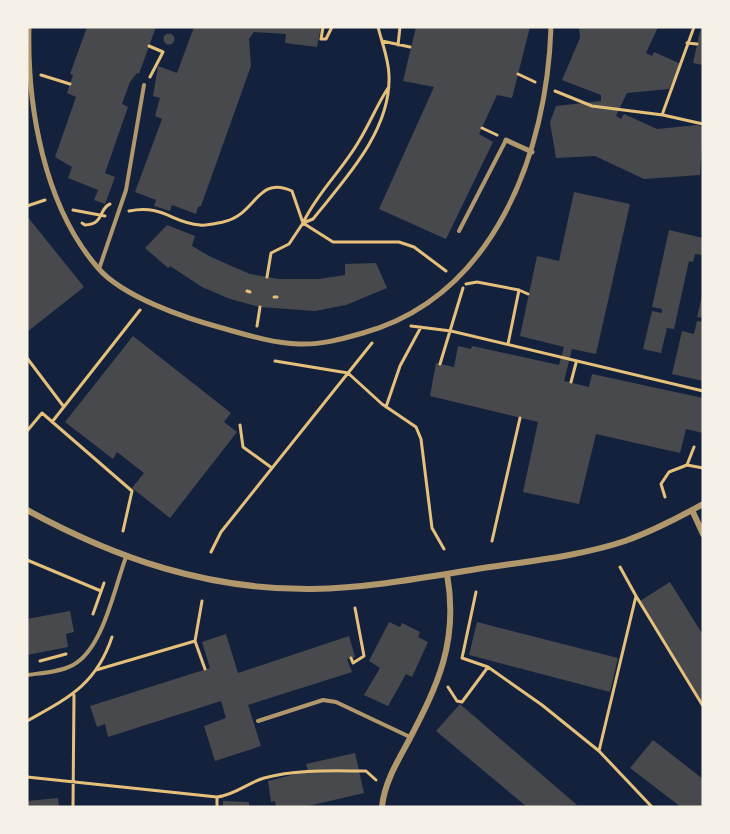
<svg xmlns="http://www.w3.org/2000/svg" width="730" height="834" font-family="Lato,sans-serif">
  <rect width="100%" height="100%" fill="#14213d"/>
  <path fill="#48494c" d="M87,27H156L139,74L137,73L130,82L122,104L128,107L105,173L115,177L105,204L94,200L98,190L68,178L72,167L55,157L76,97L67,93L73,75L70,74Z
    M194,27H321L317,47L285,43L286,34L254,32L249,39L251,66L201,206L198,207L196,214L172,205L170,211L154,206L156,200L135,192L162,119L155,116L160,98L153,96L158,66L177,73Z
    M416,27H530L512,98L497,95L479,134L493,142L446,239L379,209L434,87L403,81Z
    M579,27H658L646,53L652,56L654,52L681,64L669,89L627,93L616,116L621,119L624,114L657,129L698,125L703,127L700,175L644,179L595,156L556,158L550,122L556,106L601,101V95L562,80L580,38Z
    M701,27H703V65L693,63Z
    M163.5 39a5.5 5.5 0 1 1 11 0a5.5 5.5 0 1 1-11 0Z
    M574,192L630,204L596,354L572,349L564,381L589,387L592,374L703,398V433L686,429L680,453L596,434L579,504L523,492L538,422L430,396L436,363L454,367L458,346L471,349L472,346L559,365L564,347L520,336L537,256L559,261Z
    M27,216L84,287L27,332Z
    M167,225L195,236L192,246L211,257L250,274L279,279H319L345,275V264L376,263L387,288L346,305L315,311L260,307L230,299L202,287L170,266L168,268L145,248Z
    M669,230L703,238V255L695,254L693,262L689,261L674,329L667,328L661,353L643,349L652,311L662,313V309L652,307Z
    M702,296H703V318L697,317Z
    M697,321L703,322V381L672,374L682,331L694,334Z
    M133,336L231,413L224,422L237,432L170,518L132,488L144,473L117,452L113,459L65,422Z
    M670,582L703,635V703L640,601Z
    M70,611L74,632L66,634L68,647L27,655V619Z
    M389,622L400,627L402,623L420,632L418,637L428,642L412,677L406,674L388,706L364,695L380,668L369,661Z
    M477,622L618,658L610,692L469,655Z
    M226,634L238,673L349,636L355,657L347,659L352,672L248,705L261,746L215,761L204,726L226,718L221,701L108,737L105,724L97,727L90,706L210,668L202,642Z
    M460,704L577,805L527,807L436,731Z
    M653,740L703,779V807H681L630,768Z
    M355,753L364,793L304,807H276L275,801L271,802L268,781L308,771L306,764Z
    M58,798L59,807H27V801Z
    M223,801L249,802V807H223Z"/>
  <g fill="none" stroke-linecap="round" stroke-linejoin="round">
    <path stroke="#e5c07b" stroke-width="3" d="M323,27L321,39H326L332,27
      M382,41L410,47
      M687,43L697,44
      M398,45L400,27
      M149,46L163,52L150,77
      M518,74L535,82
      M41,75L70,84
      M555,91L592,106L663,115L703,124
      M662,115L694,27
      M482,128L497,135
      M27,206L45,200
      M73,210L105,216
      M129,211C163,204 172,223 200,225C207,226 217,223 223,222C257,215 256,175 292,191L303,223L333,242H399L414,247L446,271
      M304,221C318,192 343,169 359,141C370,123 377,105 388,88
      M82,223L85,225C105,224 98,209 110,204
      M267,277L271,253L289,244L303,223L313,219C345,179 391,131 389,76C389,60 382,43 378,27
      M466,284L477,282L519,290L508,344
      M519,290L528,294
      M247,291L250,292
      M274,297H277
      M257,326L260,307
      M411,326L451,331L703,391
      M27,358L64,407
      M275,361L348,373L382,404L416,427L421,439L432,528L444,549
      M440,364L463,288
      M571,382L576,363
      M386,407L400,366L421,327
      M52,422L140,310
      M240,425L243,447L272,468
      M27,431L42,413L132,491L123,531
      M687,465L703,468
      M665,497L661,484L669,472L687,465L694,447
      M492,541L520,418
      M211,552L221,532L372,343
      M27,560L101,591
      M476,592L462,658L488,667L542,705L599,751L652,807
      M636,596L703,706
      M202,601L195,641L205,669
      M93,614L104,583
      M351,658L353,663L364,656L355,608
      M40,661L66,654
      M96,670L195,641
      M448,687L457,701L462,702L488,667
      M27,721C68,698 96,685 112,637
      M599,751L636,596L620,567
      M27,777L217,797V807
      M217,797C235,795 247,783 264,778C298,769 332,771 366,771L376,780
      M73,807L74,695"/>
    <path stroke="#b1986c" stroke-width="4" d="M459,231L506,140
      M99,269L126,190L144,85
      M27,675C41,673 61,672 73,665C103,649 114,589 126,557
      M258,721L323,700L336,702L410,737"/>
    <path stroke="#b1986c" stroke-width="5" d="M29,27C27,107 44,206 98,268C123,297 185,318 222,328C247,335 273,343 299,344C321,345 342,339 363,333C495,296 547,152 551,27
      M506,140L532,152"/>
    <path stroke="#b1986c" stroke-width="6" d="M27,510C117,559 208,590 312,589C369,588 427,577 483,568C530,561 580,556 625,541C653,531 678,518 703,504
      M692,510L703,534
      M382,807C384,784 397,762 408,742C438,685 459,641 447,574"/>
  </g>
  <rect width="730" height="834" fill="none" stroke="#f6f1e7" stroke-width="57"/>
</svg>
